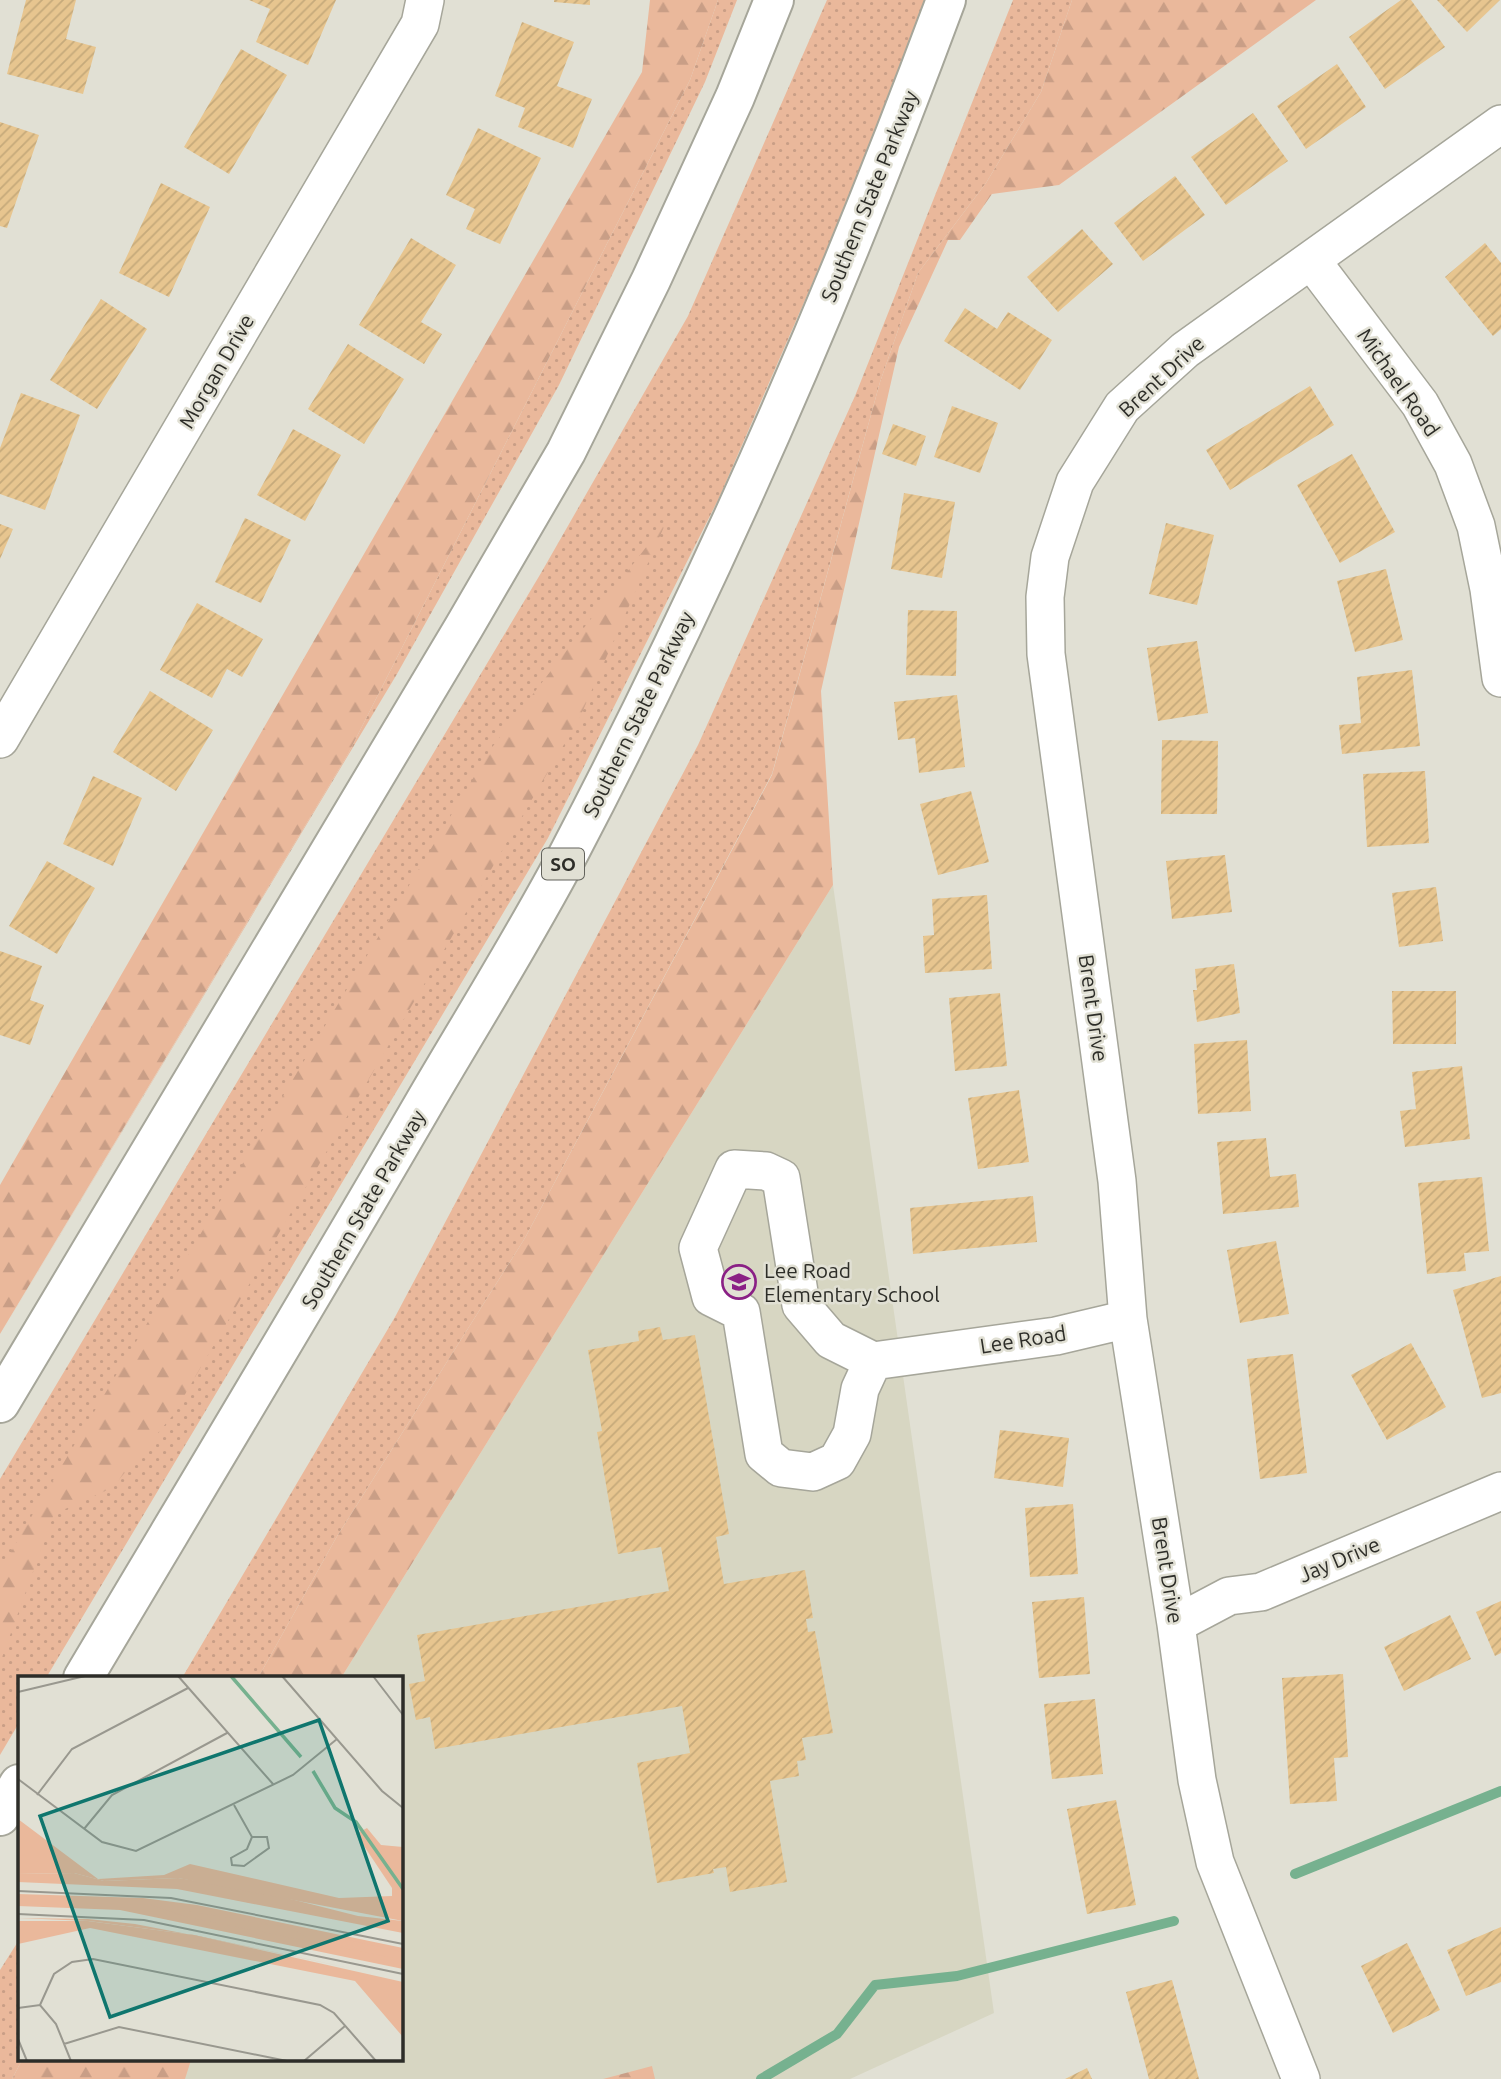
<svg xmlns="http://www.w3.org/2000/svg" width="1501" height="2079" font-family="Ubuntu,sans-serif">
  <defs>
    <pattern id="grass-dots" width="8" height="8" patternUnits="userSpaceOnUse" patternTransform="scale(1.75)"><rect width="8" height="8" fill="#eab89b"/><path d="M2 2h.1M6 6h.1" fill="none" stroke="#c99e86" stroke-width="1.8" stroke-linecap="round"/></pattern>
    <pattern id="forest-firs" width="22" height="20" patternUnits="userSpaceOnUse" patternTransform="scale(1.75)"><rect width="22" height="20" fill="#eab89b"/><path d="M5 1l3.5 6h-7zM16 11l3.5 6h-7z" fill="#c99e86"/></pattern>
    <pattern id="building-hatch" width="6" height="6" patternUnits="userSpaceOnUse" patternTransform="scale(1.75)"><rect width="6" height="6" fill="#e7c58f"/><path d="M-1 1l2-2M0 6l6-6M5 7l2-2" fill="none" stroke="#c6aa7b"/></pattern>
  </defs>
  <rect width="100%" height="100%" fill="#e1e0d4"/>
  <path fill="#d7d6c2" d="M833,885L994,2013L850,2079H92L104,2060H401V1678H341Z"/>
  <path fill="url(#grass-dots)" d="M718,0H737L705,82L559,385L397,674L0,1335L348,754L690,80Z
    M827,0H926L862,169L719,498L548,838L46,1678H19V1723L0,1755V1479L541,573L688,316Z
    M1013,0H1072L1041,92L986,183L918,273L880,382L772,774L525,1238L336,1538L258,1678H182L395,1317L698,745L855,396Z
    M19,1940V2060H22L12,2079H0V1970Z"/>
  <path fill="url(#forest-firs)" d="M650,0H718L690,80L348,754L0,1334V1185L642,72Z
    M1072,0H1316L1059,185L992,194L960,240H948L899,347L821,691L833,885L341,1678H258L336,1538L525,1238L772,775L880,382L918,273L986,183L1041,92Z
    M667,520L580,717L173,1415L112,1488L54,1514L0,1663V1571L30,1519L490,750Z
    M22,2060H191L185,2079H12Z
    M652,2066L655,2079H603Z"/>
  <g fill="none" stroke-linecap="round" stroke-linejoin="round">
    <path stroke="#76b18f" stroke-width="10" d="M1295,1874L1501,1791
      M761,2079L837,2034L875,1985L957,1976L1174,1921"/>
  </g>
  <path fill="url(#building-hatch)" d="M26,0H76L66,39L96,47L83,94L7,74Z
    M249,0H336L308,65L256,42L270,9Z
    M554,0H590V5L554,2Z
    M1401,0H1411L1445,47L1385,89L1349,37Z
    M1437,0H1500L1467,32Z
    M522,22L574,42L557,86L592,99L573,148L518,127L525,108L495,96Z
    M241,49L287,75L229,174L184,147Z
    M1337,64L1366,107L1306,149L1277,106Z
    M1253,113L1288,161L1226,205L1191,157Z
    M0,122L39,135L7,228L0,226Z
    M478,128L541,158L500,244L466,229L475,209L446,195Z
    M1175,176L1205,215L1143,261L1114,223Z
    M161,183L210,207L169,297L119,273Z
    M1082,229L1113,264L1058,312L1027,277Z
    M411,238L456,265L421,322L442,334L424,364L359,325Z
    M1485,243L1501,263V329L1493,336L1445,277Z
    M101,299L147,329L97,409L50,380Z
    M965,308L997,329L1008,312L1052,340L1020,390L944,341Z
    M348,344L404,379L364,444L308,409Z
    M1310,386L1334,425L1230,490L1206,450Z
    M21,393L80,415L45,510L0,494V448Z
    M952,406L998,423L980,473L934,457Z
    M893,424L926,436L916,466L882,454Z
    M293,429L341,455L305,521L257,495Z
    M1352,454L1395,532L1340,563L1297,485Z
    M904,493L955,502L942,578L891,569Z
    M245,518L291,540L261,603L215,582Z
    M1166,523L1214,535L1197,605L1149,594Z
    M0,524L13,529L0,559Z
    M1386,569L1403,640L1355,652L1337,581Z
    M197,603L263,639L242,677L227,669L212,698L160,670Z
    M908,610L957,611L956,676L906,675Z
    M1197,641L1208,713L1158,721L1147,648Z
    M1412,670L1420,746L1342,754L1339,725L1361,723L1357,677Z
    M150,691L213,730L176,791L113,752Z
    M957,695L965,767L919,773L915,738L898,740L894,702Z
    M1162,740L1218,741L1217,814H1161Z
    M1425,771L1429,843L1367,847L1363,774Z
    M93,776L142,798L113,866L63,844Z
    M971,791L989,862L938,875L920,804Z
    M1225,855L1232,912L1172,919L1166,861Z
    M47,861L95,888L57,954L9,926Z
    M1436,887L1443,941L1399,947L1392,893Z
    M987,895L992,969L925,973L923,936L934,935L932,899Z
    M0,951L42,966L30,1000L44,1005L30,1045L0,1035Z
    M1234,964L1240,1013L1197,1022L1193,990H1197L1195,969Z
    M1392,991H1456V1044H1393Z
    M1000,993L1007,1066L955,1071L949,998Z
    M1247,1040L1251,1111L1198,1114L1194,1044Z
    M1462,1066L1470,1139L1405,1147L1400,1111L1416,1109L1412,1072Z
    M1019,1090L1029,1162L978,1169L968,1098Z
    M1266,1138L1270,1177L1296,1174L1299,1207L1223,1214L1217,1142Z
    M1482,1177L1489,1251L1464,1253L1466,1271L1427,1274L1418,1183Z
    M1033,1196L1037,1242L913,1254L910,1208Z
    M1276,1241L1289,1314L1240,1323L1227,1250Z
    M1501,1276V1393L1482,1398L1453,1290Z
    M660,1327L663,1340L695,1335L729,1534L716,1537L724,1584L805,1570L813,1618L806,1619L808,1632L815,1631L833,1733L802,1738L806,1760L797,1761L799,1776L770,1781L787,1882L730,1892L726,1867L713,1869L714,1873L657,1883L637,1763L690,1753L682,1706L435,1749L430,1717L416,1720L409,1684L425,1681L417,1635L669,1591L661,1547L618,1554L597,1432L602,1431L588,1350L639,1341L638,1331Z
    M1411,1343L1446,1407L1387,1440L1351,1375Z
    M1293,1354L1307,1473L1260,1479L1247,1359Z
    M1000,1430L1069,1438L1063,1487L994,1478Z
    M1073,1504L1078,1574L1030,1577L1025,1508Z
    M1084,1597L1090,1674L1039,1678L1032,1602Z
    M1501,1601V1653L1495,1656L1476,1612Z
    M1450,1615L1471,1659L1404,1691L1384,1647Z
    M1343,1674L1348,1757L1334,1758L1337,1801L1290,1804L1282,1678Z
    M1095,1699L1103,1774L1052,1779L1044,1704Z
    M1116,1800L1136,1905L1087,1914L1067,1809Z
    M1501,1927V1982L1466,1996L1447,1950Z
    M1407,1943L1440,2010L1393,2033L1361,1966Z
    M1172,1980L1199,2079H1149L1126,1992Z
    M1087,2068L1092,2079H1065Z"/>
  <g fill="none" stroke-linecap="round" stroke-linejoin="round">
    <g stroke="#a6a69a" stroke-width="40">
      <path id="minor" d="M1311,260L1420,404L1453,464L1476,526L1489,589L1501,678
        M0,739L420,24L425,0
        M873,1361L860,1389L852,1434L837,1461L813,1472L781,1468L764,1454L741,1312L711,1297L698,1248L734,1169L766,1171L781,1178L801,1305L831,1340L873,1361L1056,1336L1128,1319
        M1176,1624L1229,1596L1261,1592L1501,1491
        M1301,2079L1215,1862L1197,1780L1176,1624L1128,1319L1117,1181L1046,654L1045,597L1050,557L1075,482L1122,407L1185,350L1501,124"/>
    </g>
    <g stroke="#a6a69a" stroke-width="42">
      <path id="highway" d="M0,1403L464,627L566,452L651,280L735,97L774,0
        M83,1678C198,1485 314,1293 427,1098C475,1016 526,935 570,851C714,576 838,291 946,0
        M0,1816L19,1784"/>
    </g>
    <use href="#minor" stroke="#fff" stroke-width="37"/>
    <use href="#highway" stroke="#fff" stroke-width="38"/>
  </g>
  <defs>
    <g id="school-ring" transform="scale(1.75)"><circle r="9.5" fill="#e1e0d4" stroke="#8a2085" stroke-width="1.5"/><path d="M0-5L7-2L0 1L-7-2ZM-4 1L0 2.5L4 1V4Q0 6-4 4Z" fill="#8a2085"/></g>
  </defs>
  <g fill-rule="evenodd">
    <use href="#school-ring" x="739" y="1282"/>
  </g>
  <g text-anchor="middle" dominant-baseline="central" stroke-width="5" stroke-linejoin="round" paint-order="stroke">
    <rect fill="#e1e0d4" stroke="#63635c" stroke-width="2" x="542" y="848.5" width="42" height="31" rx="5"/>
    <g font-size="19" font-weight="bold" fill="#2d2d28">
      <text x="563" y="864">SO</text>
    </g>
    <g font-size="21" fill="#2d2d28" stroke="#e1e0d4">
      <text transform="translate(869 196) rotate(-68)">Southern State Parkway</text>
      <text transform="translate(216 371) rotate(-60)">Morgan Drive</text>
      <text transform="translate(1161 376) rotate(-43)">Brent Drive</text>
      <text transform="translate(1399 382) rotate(55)">Michael Road</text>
      <text transform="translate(638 714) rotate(-64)">Southern State Parkway</text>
      <text transform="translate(1094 1008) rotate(82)">Brent Drive</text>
      <text transform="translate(363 1209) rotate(-60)">Southern State Parkway</text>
      <text transform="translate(1023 1339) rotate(-9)">Lee Road</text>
      <text transform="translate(1339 1559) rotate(-23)">Jay Drive</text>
      <text transform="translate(1168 1570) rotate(81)">Brent Drive</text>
    </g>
    <g font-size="21" fill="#2d2d28" stroke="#e1e0d4" text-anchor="start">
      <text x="764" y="1270">Lee Road<tspan x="764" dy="24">Elementary School</tspan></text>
    </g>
  </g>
  <g transform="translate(18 1676)">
    <rect width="385" height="385" fill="#e1e0d4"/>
    <path d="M56,197L86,205L160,202L233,213L340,240L385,245V257L159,213L0,206V198ZM0,218L125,222L179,229L385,272V293L102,234L0,230ZM0,242L70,243L117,248L164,257L336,293L176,259L71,245Z" fill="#eab89b"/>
    <path d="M0,143L80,203L146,199L172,188L321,222L374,220V212L338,158L349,152L363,169L385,171V245L160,202L86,205L56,197L0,198ZM130,228L273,252L292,264H331L385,276V284L169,241ZM0,245H70L176,259L385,306V361L337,305L72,252L0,268Z" fill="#eab89b"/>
    <path fill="none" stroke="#76b18f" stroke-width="3.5" d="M213,0L283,81M295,95L317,132L338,146L385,213"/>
    <path fill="none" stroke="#99988f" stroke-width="2" d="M160,0L255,108M264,0L364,115L385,132M355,0L385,39M0,16L67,0M0,103L84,166L118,175L275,99L319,63M19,119L54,73L170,12M216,129L234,161L229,173L213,182L214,189L226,190L251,172L249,161H234M66,153L94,119L209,57M0,215L153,222L385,268M0,238L126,244L385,298M22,329L36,298L54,286L75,283L302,329L316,337L358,385M0,332L22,329L38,348L53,385M0,363L9,385M46,368L101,351L269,385M286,385L327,350"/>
    <path fill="#0f766e" fill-opacity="0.15" stroke="#0f766e" stroke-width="3.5" d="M301,44L370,245L92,341L22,140Z"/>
    <rect width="385" height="385" fill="none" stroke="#2d2d28" stroke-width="3.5"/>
  </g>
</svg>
